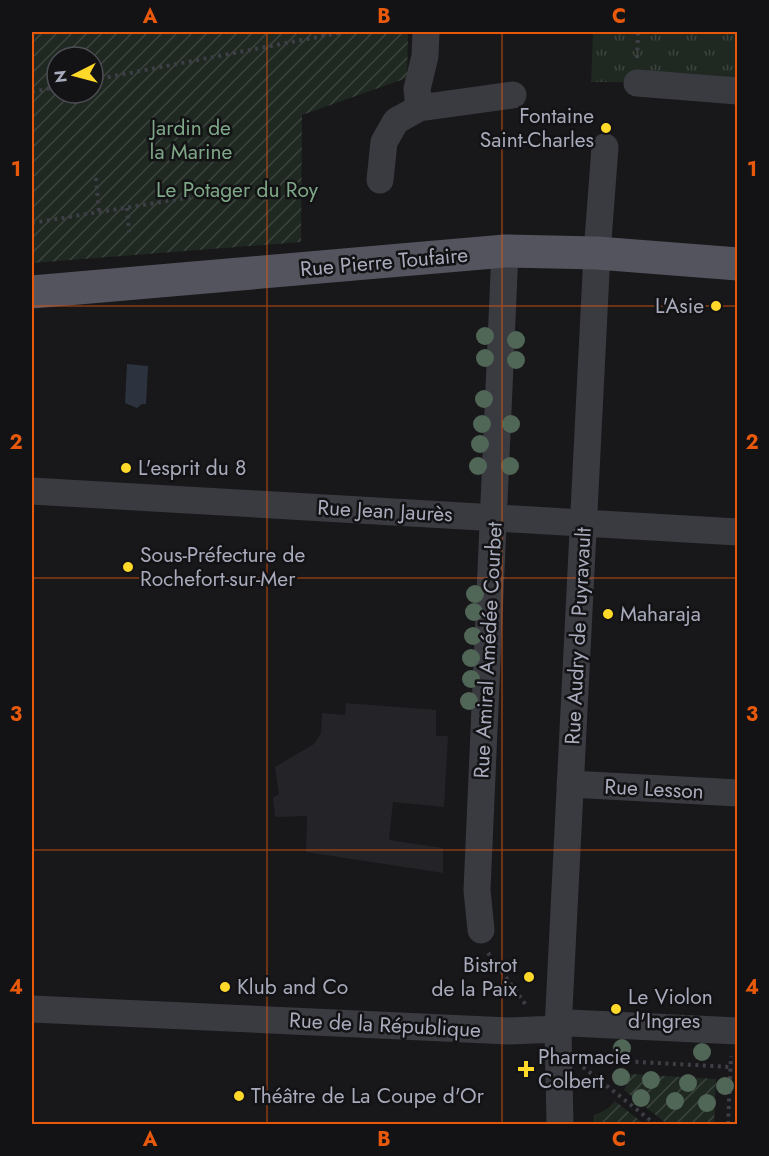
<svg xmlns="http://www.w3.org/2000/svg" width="769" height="1156" font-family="Jost,sans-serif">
  <defs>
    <pattern id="park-tufts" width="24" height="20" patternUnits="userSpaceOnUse" patternTransform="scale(1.5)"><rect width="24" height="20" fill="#1f2821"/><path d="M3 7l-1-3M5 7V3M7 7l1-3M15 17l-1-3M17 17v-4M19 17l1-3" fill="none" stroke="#3d443f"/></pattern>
    <pattern id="garden-furrows" width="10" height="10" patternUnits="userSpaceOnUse" patternTransform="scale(1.5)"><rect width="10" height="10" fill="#1f2821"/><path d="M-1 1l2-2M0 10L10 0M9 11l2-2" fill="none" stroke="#3d443f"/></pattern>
  </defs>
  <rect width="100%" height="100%" fill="#18171a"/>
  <path fill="#242327" d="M346,703L436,710V736H448L444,807L393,802L389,840L443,848V873L306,852L307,816L275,817L273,798L279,794L275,767L314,744L321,733L322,713L345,715Z"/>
  <path fill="url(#park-tufts)" d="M593,32H737V83L591,82Z"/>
  <path fill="url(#garden-furrows)" fill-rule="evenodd" d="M32,32H408L407,78L302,115L301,242L32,263ZM57,57H93V93H57Z
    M631,1074L716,1079L714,1124H667L624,1090Z
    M615,1101L644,1124H593L594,1116L608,1108Z"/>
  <path fill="#2c333f" d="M127,364L148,366L146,404H142L137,408L125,403Z"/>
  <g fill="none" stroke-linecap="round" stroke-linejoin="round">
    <path stroke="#3e3f46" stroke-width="4" stroke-dasharray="3 4.5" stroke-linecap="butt" d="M32,32H35
      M637,58L638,32
      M93,80L344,32
      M32,92L57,87
      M96,178L99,212
      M127,208L129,232
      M32,223L229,191
      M488,953L526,1005
      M583,1059L730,1067
      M583,1067L655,1124
      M728,1124L731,1056"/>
    <path stroke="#3a3a41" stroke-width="27" d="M426,32L425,56L417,89L419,108L513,95
      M637,83L738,91
      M380,180L384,142L396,121L419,108
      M32,491L738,532
      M570,784L738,793
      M481,930L477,890L505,251
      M32,1009L509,1031L558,1029L570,1023L738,1031
      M560,1124L558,1029L597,253L605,147"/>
    <path stroke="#54545e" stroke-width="33" d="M32,292L505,251L597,253L738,264"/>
  </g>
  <g fill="#506656">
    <circle cx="485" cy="336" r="9"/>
    <circle cx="516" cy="340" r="9"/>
    <circle cx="485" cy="358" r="9"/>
    <circle cx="516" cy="360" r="9"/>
    <circle cx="484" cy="399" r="9"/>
    <circle cx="482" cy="424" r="9"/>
    <circle cx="511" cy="424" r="9"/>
    <circle cx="480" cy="444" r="9"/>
    <circle cx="478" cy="466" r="9"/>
    <circle cx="510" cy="466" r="9"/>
    <circle cx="475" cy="594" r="9"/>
    <circle cx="474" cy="612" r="9"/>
    <circle cx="473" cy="636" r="9"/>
    <circle cx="471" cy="658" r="9"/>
    <circle cx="471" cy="679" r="9"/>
    <circle cx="469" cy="701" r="9"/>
    <circle cx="622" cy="1048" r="9"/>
    <circle cx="702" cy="1052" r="9"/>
    <circle cx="621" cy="1077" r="9"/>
    <circle cx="651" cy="1080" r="9"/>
    <circle cx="688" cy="1083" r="9"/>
    <circle cx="725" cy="1086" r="9"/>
    <circle cx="641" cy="1098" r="9"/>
    <circle cx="675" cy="1101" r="9"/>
    <circle cx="707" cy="1103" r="9"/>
  </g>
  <path fill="none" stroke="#e8590c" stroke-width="1.5" stroke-opacity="0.55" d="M267,32V1124M502,32V1124M32,306H738M32,578H738M32,850H738"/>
  <g fill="#ffd92a" stroke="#131215" stroke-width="2">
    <circle cx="606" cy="128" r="6"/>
    <circle cx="716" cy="306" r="6"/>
    <circle cx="126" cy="468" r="6"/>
    <circle cx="128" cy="567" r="6"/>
    <circle cx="608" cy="614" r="6"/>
    <circle cx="529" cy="977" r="6"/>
    <circle cx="225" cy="987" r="6"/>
    <circle cx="616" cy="1009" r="6"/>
    <path d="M523 1060h6v6h6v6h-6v6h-6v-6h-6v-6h6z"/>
    <circle cx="239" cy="1096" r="6"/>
  </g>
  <g text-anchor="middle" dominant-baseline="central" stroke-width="5" stroke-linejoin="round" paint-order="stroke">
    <g font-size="21" fill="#a8abbb" stroke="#131215" text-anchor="start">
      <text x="594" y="116" text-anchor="end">Fontaine<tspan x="594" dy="24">Saint-Charles</tspan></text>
      <text x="704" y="306" text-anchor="end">L'Asie</text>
      <text x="138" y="468">L'esprit du 8</text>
      <text x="140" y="555">Sous-Préfecture de<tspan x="140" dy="24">Rochefort-sur-Mer</tspan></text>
      <text x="620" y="614">Maharaja</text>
      <text x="517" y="965" text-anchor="end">Bistrot<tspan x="517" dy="24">de la Paix</tspan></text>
      <text x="237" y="987">Klub and Co</text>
      <text x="628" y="997">Le Violon<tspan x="628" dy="24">d'Ingres</tspan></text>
      <text x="538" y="1057">Pharmacie<tspan x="538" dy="24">Colbert</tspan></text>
      <text x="251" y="1096">Théâtre de La Coupe d'Or</text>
    </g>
    <g font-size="21" fill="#7ea787" stroke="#131215">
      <text x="191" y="128">Jardin de<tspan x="191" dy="24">la Marine</tspan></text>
      <text x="237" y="190">Le Potager du Roy</text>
    </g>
    <g font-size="21" fill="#a8abbb" stroke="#131215">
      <text transform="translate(384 262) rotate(-5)">Rue Pierre Toufaire</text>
      <text transform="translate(385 511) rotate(3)">Rue Jean Jaurès</text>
      <text transform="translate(578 636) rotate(-87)">Rue Audry de Puyravault</text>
      <text transform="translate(488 650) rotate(-87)">Rue Amiral Amédée Courbet</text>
      <text transform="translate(654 789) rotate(3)">Rue Lesson</text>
      <text transform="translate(385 1025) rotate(3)">Rue de la République</text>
    </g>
  </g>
  <rect width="769" height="1156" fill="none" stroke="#131215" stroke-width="66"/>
  <g transform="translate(75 75) rotate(264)"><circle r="28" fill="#131215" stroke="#4f4f57" stroke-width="1.5"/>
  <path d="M0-4.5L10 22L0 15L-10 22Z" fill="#ffd92a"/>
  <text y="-9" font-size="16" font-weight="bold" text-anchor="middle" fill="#a8abbb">N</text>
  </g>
  <rect x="33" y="33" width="703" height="1090" fill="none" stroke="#e8590c" stroke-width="2"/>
  <g font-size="20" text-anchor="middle" font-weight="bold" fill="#e8590c">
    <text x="150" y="23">A</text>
    <text x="384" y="23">B</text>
    <text x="619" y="23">C</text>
    <text x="16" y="176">1</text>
    <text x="752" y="176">1</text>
    <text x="16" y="449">2</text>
    <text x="752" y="449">2</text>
    <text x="16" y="721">3</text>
    <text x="752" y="721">3</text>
    <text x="16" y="994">4</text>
    <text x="752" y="994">4</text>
    <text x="150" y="1146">A</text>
    <text x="384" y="1146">B</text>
    <text x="619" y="1146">C</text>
  </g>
</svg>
